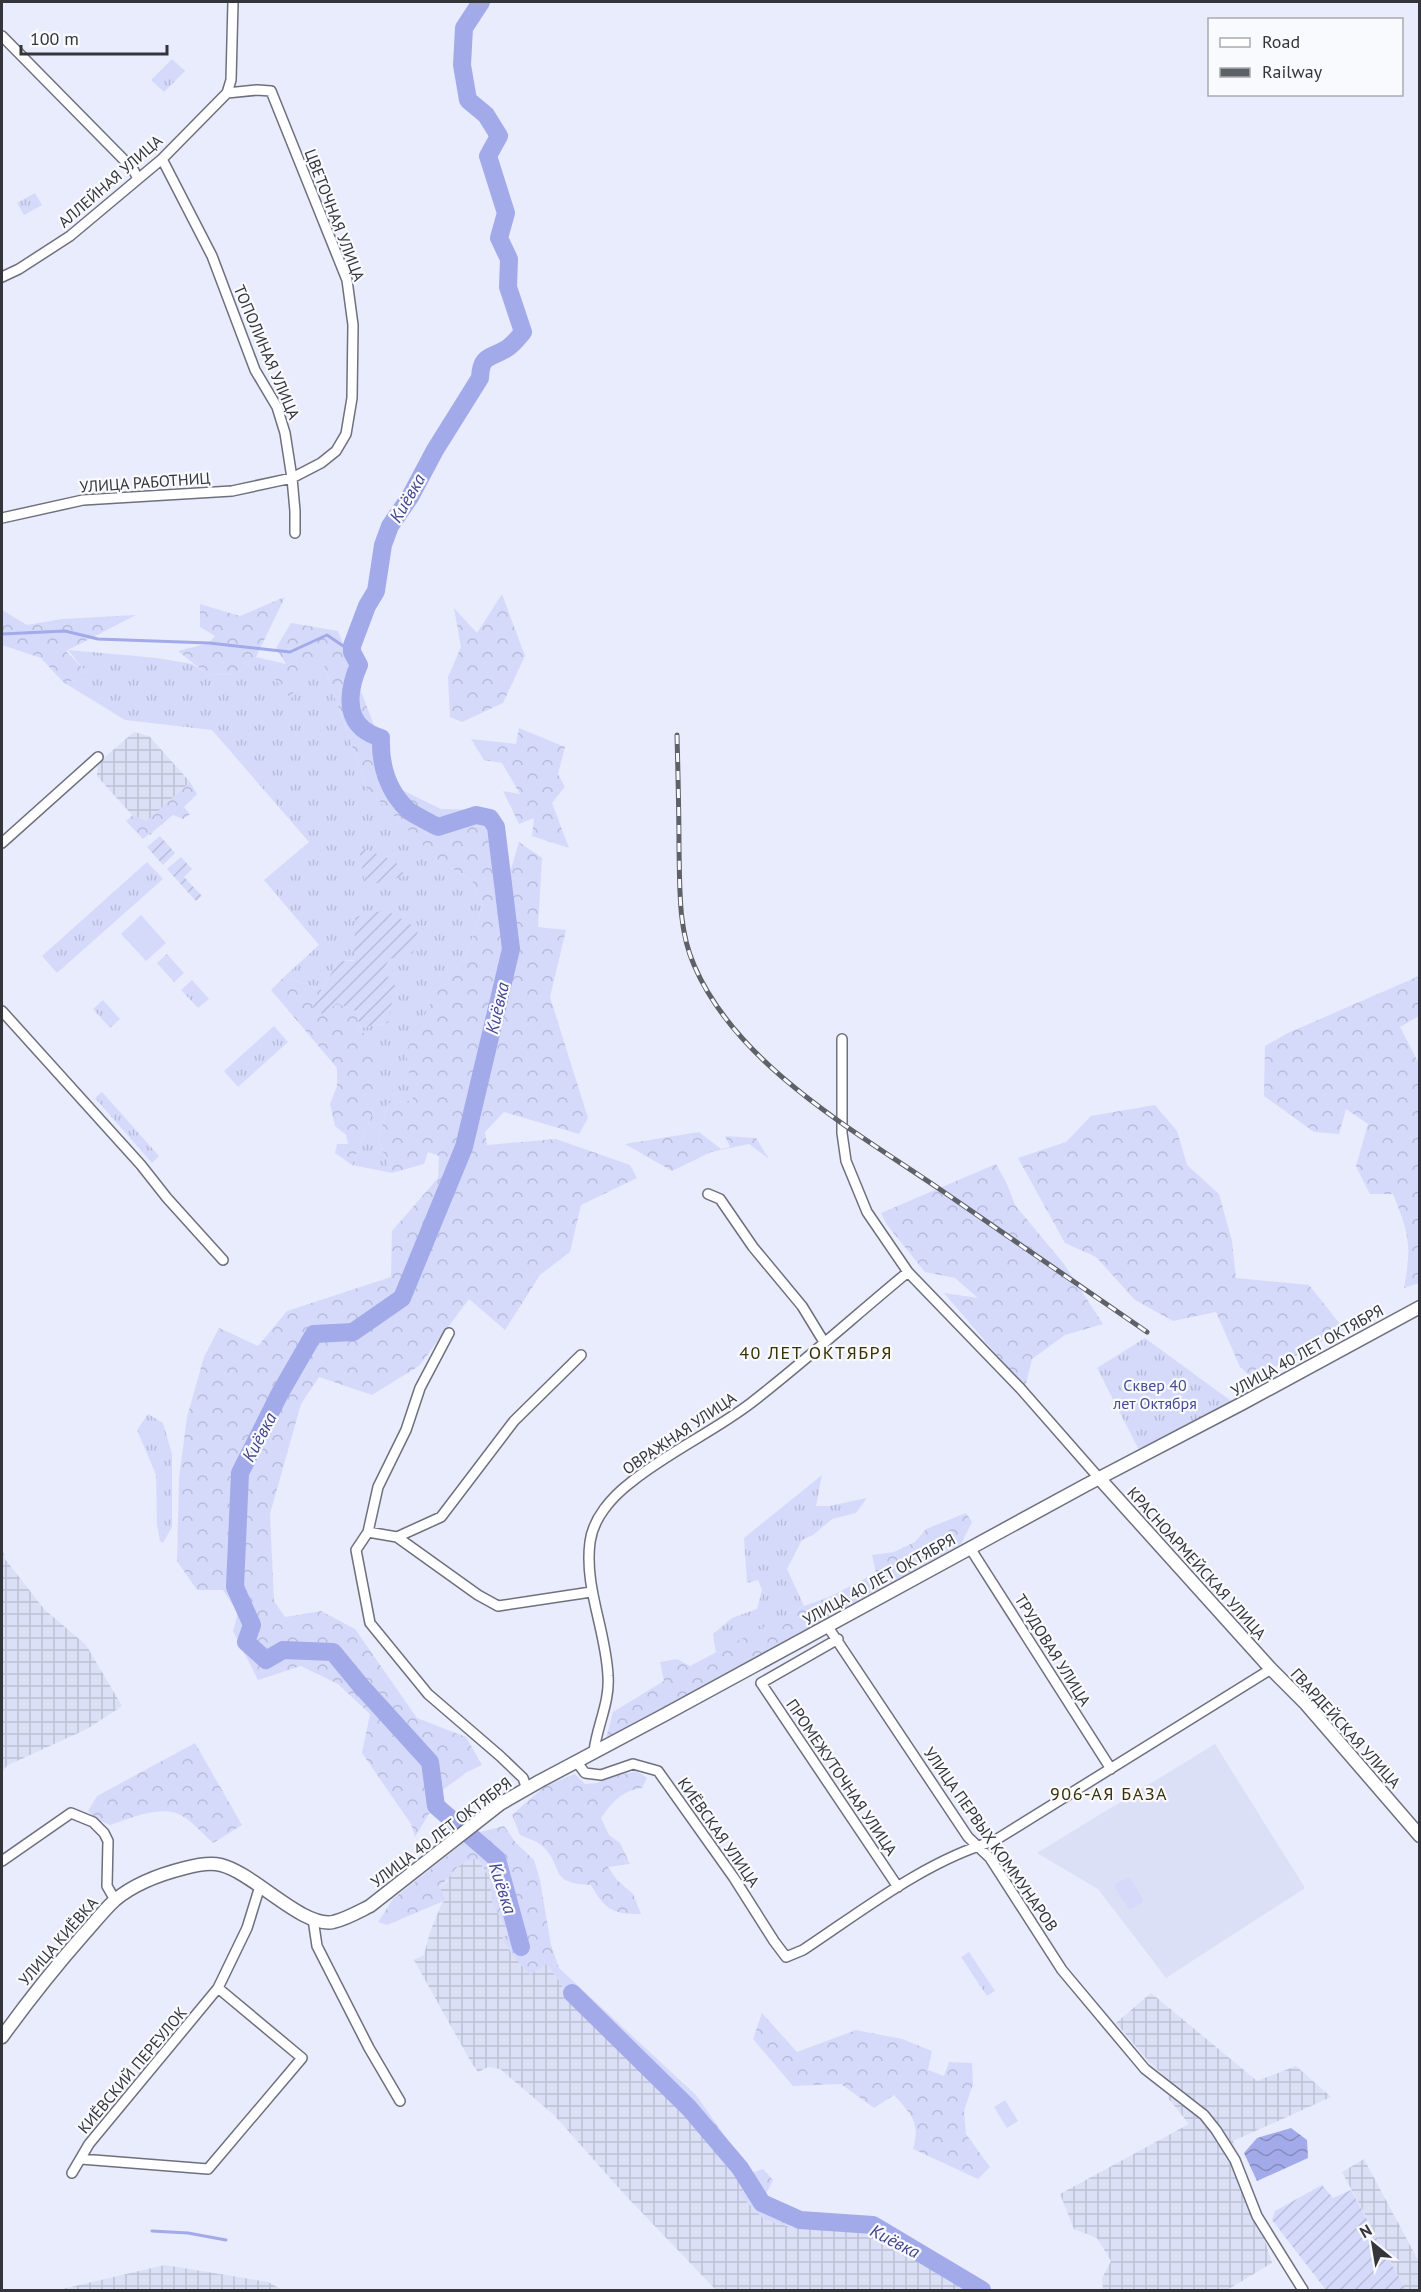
<svg xmlns="http://www.w3.org/2000/svg" width="1421" height="2292" font-family="'PT Sans',sans-serif">
  <defs>
    <pattern id="industrial-grid" width="8" height="8" patternUnits="userSpaceOnUse" patternTransform="scale(1.5)"><rect width="8" height="8" fill="#dce0f7"/><path d="M0 4h8M4 0v8" fill="none" stroke="#bdc1d5"/></pattern>
    <pattern id="grass-tufts" width="24" height="20" patternUnits="userSpaceOnUse" patternTransform="scale(1.5)"><rect width="24" height="20" fill="#d5dafb"/><path d="M3 7l-1-3M5 7V3M7 7l1-3M15 17l-1-3M17 17v-4M19 17l1-3" fill="none" stroke="#b7bcd8"/></pattern>
    <pattern id="forest-crowns" width="20" height="18" patternUnits="userSpaceOnUse" patternTransform="scale(1.5)"><rect width="20" height="18" fill="#d5dafb"/><path d="M2 6a3 3 0 1 1 6 0M12 15a3 3 0 1 1 6 0" fill="none" stroke="#b7bcd8"/></pattern>
    <pattern id="garden-furrows" width="10" height="10" patternUnits="userSpaceOnUse" patternTransform="scale(1.5)"><rect width="10" height="10" fill="#d5dafb"/><path d="M-1 1l2-2M0 10L10 0M9 11l2-2" fill="none" stroke="#b7bcd8"/></pattern>
    <pattern id="water-waves" width="16" height="10" patternUnits="userSpaceOnUse" patternTransform="scale(1.5)"><rect width="16" height="10" fill="#a2aae9"/><path d="M0 5q4-4 8 0t8 0" fill="none" stroke="#858bbe"/></pattern>
  </defs>
  <rect width="100%" height="100%" fill="#e9ecfc"/>
  <path fill="#dce0f7" d="M1215,1744L1305,1888L1166,1978L1098,1889L1037,1853Z"/>
  <path fill="url(#industrial-grid)" d="M134,732L149,736L190,782L170,800L179,809L150,835L97,776L98,763Z
    M2,1544L5,1559L44,1609L86,1645L122,1706L87,1729L8,1765L2,1771Z
    M468,1859H478L490,1879L493,1906L547,1964L575,2004L685,2113L746,2188L739,2194L765,2220L791,2227L869,2229L986,2290H716L626,2196L554,2115L500,2069L488,2067L478,2072L471,2062L414,1960L424,1955L430,1932L442,1903L446,1900L439,1887L447,1882L451,1872Z
    M1151,1993L1257,2081L1296,2066L1331,2097L1233,2141L1272,2263L1227,2290H1103L1102,2278L1111,2261L1097,2238L1074,2229L1060,2194L1189,2124L1168,2098L1174,2085L1149,2062L1116,2023Z
    M1364,2159L1419,2262V2290H1406L1342,2172Z
    M165,2265L268,2282L283,2290H58Z"/>
  <path fill="url(#grass-tufts)" d="M172,59L185,71L164,92L151,80Z
    M35,193L42,205L24,215L17,203Z
    M68,650L157,658L192,664L209,675L236,674L256,657L286,664L305,659L323,663L367,789L440,862L472,880L483,906L465,960L439,987L414,1100L389,1103L378,1140L392,1173L352,1165L373,1112V1043L359,1028L388,1023L383,971L388,959L338,961L322,990L284,977L319,945L264,880L309,842L212,730L125,720L63,682L91,678Z
    M147,862L163,879L57,973L42,956Z
    M167,954L184,973L174,982L157,963Z
    M192,980L209,999L198,1008L181,990Z
    M103,1000L120,1019L110,1028L93,1009Z
    M274,1026L288,1042L238,1087L224,1071Z
    M102,1092L159,1156L152,1163L95,1098Z
    M1145,1338L1231,1401L1141,1449L1138,1448L1097,1368Z
    M148,1414L163,1423L172,1454V1527L163,1543L160,1541L157,1525L156,1475L137,1430Z
    M822,1475L816,1506H829L867,1498L856,1513L832,1519L813,1535L802,1540L787,1569L804,1606L716,1653L713,1634L732,1618L757,1609L762,1590L758,1580L747,1583L744,1538Z
    M969,1952L995,1991L987,1996L961,1957Z"/>
  <path fill="url(#forest-crowns)" d="M502,594L525,656L503,703L462,722L450,717L448,677L461,647L454,608L477,633Z
    M285,597L256,657L236,674L208,675L178,651L209,643L215,636L200,627V604L240,616Z
    M2,610L27,625L62,619L136,615L66,651L92,678L63,682L41,658L2,645Z
    M291,623L338,631L398,788L441,809L487,810L501,870L511,869L519,842L542,858L538,927L566,930L550,997L588,1118L579,1134L504,1112L485,1132L487,1145L556,1139L630,1165L637,1178L581,1205L570,1252L540,1275L505,1330L469,1299L419,1366L372,1395L319,1377L301,1404L270,1514L274,1601L285,1617L321,1611L355,1629L417,1718L466,1737L482,1765L467,1772L444,1789L415,1837L411,1824L362,1753L370,1714L338,1684L301,1666L258,1680L233,1631L238,1613L223,1590H197L177,1561L179,1478L187,1417L204,1357L219,1328L258,1346L287,1311L391,1277L392,1231L438,1178L439,1156L428,1152L424,1164L392,1173L378,1140L389,1103L413,1100L406,1051L439,987L465,960L483,906L472,880L440,862L367,789L323,663L305,660L291,699L275,679L286,664L276,648Z
    M519,728L565,747L558,774L565,787L552,803L569,848L532,836L534,818L519,824L503,791L520,794L502,763L484,760L471,739L516,744Z
    M190,782L197,794L184,807L190,814L183,819L173,815L143,839L126,821L133,815L147,821Z
    M1419,976V1016L1400,1027L1419,1064V1283L1404,1288C1412,1246 1409,1233 1393,1194H1370L1356,1166L1368,1124L1346,1109L1339,1134L1314,1132L1264,1096L1265,1046L1288,1033Z
    M284,977L322,990L312,1008L337,1003L358,1012L359,1028L373,1043L375,1063L373,1112L352,1165L335,1153L337,1144H348L346,1135L335,1126L330,1104L337,1086V1068L271,990Z
    M1155,1105L1177,1131L1187,1165L1219,1194L1232,1241L1236,1278L1309,1285L1344,1329L1253,1379L1240,1367L1216,1312L1173,1321L1135,1300L1096,1257L1065,1243L1018,1158L1066,1142L1091,1116Z
    M699,1132L721,1149L730,1147L725,1136L756,1138L769,1159L749,1144L711,1152L672,1171L625,1144Z
    M996,1164L1007,1184L1015,1205L1064,1264L1103,1324L1065,1335L1032,1359L1025,1388L944,1293L978,1298L955,1278L925,1272L887,1225L881,1213Z
    M966,1513L972,1522L961,1544L606,1739L613,1712L664,1681L660,1662L677,1659L690,1666L804,1606L829,1597L876,1573L872,1555L894,1552L915,1542L926,1529Z
    M195,1743L242,1825L213,1843C204,1835 195,1824 184,1817C163,1803 132,1818 110,1825L96,1819L88,1811L97,1796Z
    M637,1771L647,1778L642,1788C623,1790 612,1802 601,1818L609,1835L620,1843L630,1864L608,1867L617,1880L633,1894L641,1914C613,1914 605,1910 591,1885C547,1884 565,1866 542,1846C537,1841 527,1838 520,1835L512,1815L545,1786L575,1774L585,1784L597,1783L606,1778Z
    M504,1826L516,1843L534,1860L540,1880L551,1945L559,1968L696,2095L751,2173L763,2169L773,2180L765,2196L792,2211L791,2227L765,2220L739,2194L746,2187L685,2113L575,2004L547,1964L530,1975L513,1956L502,1938L510,1933L493,1906L490,1879L478,1859C454,1859 455,1877 439,1886L446,1900L387,1925L378,1922L393,1899L476,1833Z
    M762,2013L797,2052L856,2030L902,2039L932,2051L928,2070L944,2076L949,2062L972,2063L973,2084L964,2111L966,2134L990,2167L978,2179L913,2149C921,2123 911,2114 894,2095L874,2108L841,2084L793,2086L753,2039Z"/>
  <path fill="url(#garden-furrows)" d="M160,836L175,853L163,865L147,847Z
    M359,847L395,861L405,876L365,886Z
    M181,857L192,869L184,877L202,896L196,901L167,869Z
    M386,910L418,929L413,953L389,959L383,971L395,985L388,1023L359,1028L358,1012L337,1003L324,1015L312,1008L338,961H354L355,917Z
    M1322,2185L1333,2198L1351,2190L1406,2290H1326L1272,2220L1275,2211Z"/>
  <path fill="#d5dafb" d="M141,915L166,943L146,961L121,934Z
    M1128,1877L1131,1879L1143,1899V1902L1131,1909L1128,1908L1115,1888V1884Z
    M1005,2100L1018,2121L1007,2128L994,2107Z"/>
  <path fill="url(#water-waves)" d="M1291,2128L1307,2140L1308,2158L1257,2181L1244,2153L1257,2138Z"/>
  <g fill="none" stroke-linecap="round" stroke-linejoin="round">
    <path stroke="#a2aae9" stroke-width="3" d="M2,634L65,631L98,639L209,643L290,652L327,635L352,652
      M152,2231L188,2233L226,2240"/>
    <path stroke="#a2aae9" stroke-width="18" d="M481,2L464,28L462,65L468,100L486,115L499,136L488,156L506,213L499,238L509,259L508,287L523,332C518,338 513,345 506,349C489,359 481,355 480,378L435,450L410,497L390,526L383,545L376,591L367,606L352,646V652L359,665C350,685 344,713 363,729C368,733 375,736 381,738C380,765 388,792 409,811C418,817 429,822 438,827L476,815L490,818L496,827L511,949L464,1147L402,1298L353,1332L314,1334L280,1393L240,1473L235,1587L252,1625L246,1642L266,1660L283,1650L333,1652L361,1686L430,1762L436,1806L497,1859L521,1947
      M572,1993L689,2108L740,2168L762,2203L800,2220L873,2225L982,2290"/>
    <g stroke="#6e707e" stroke-width="12">
      <path id="street" d="M2,36L133,169L138,179
        M162,159L212,256L255,370L277,407L285,433L292,478L295,511V533
        M2,277L19,269L70,236L162,159L227,93L231,80L233,2
        M2,518L83,500L232,491L292,478L321,463L336,451L346,434L352,398L353,325L347,280L271,91L257,90L227,93
        M2,843L98,757
        M2,1011L141,1165L167,1198L223,1260
        M842,1039V1133L846,1161L867,1212L908,1272L1020,1388L1099,1478
        M708,1194L720,1199L753,1247L802,1306L824,1342
        M449,1333L420,1388L406,1430L378,1487L368,1532L356,1550L370,1623L428,1694L500,1756L523,1778L527,1789
        M368,1532L397,1537L478,1595L498,1606L591,1592
        M397,1537L441,1517L514,1421L581,1355
        M970,1548L1111,1769
        M828,1627L968,1837L990,1858L1062,1970L1145,2069L1204,2115L1216,2130L1235,2160L1257,2216L1303,2290
        M838,1639L761,1683L898,1887
        M594,1751C597,1726 610,1702 608,1676C606,1630 584,1588 590,1542C593,1518 612,1497 630,1483C668,1452 713,1432 751,1403C805,1361 856,1315 908,1272
        M576,1761L585,1773L601,1775L633,1764L658,1771L734,1878L774,1941L786,1957L803,1950C862,1911 925,1861 994,1841L1271,1669
        M2,1861L71,1813L93,1822L104,1833L108,1841L107,1886L115,1900
        M313,1919L317,1946L369,2048L400,2101
        M81,2159L208,2169L302,2058L218,1988
        M72,2173L89,2144L218,1988L247,1928L260,1886"/>
    </g>
    <g stroke="#6e707e" stroke-width="15">
      <path id="secondary" d="M1099,1478L1271,1669L1306,1704L1420,1836
        M2,2037C28,2001 55,1967 84,1934C94,1923 104,1910 115,1900C134,1884 161,1874 185,1868C196,1865 209,1862 221,1865C254,1873 302,1928 333,1922C346,1919 358,1912 370,1906L500,1804L540,1781L666,1714L1086,1485L1243,1403L1420,1307"/>
    </g>
    <use href="#street" stroke="#fff" stroke-width="9"/>
    <use href="#secondary" stroke="#fff" stroke-width="12"/>
    <g stroke="#5f6169" stroke-width="5">
      <path id="rail" d="M677,735C678,773 679,811 679,849C680,887 678,929 694,965C736,1064 853,1130 938,1188C1007,1236 1077,1284 1147,1332"/>
    </g>
    <use href="#rail" stroke="#f9fafd" stroke-width="3" stroke-dasharray="9" stroke-linecap="butt"/>
  </g>
  <g text-anchor="middle" dominant-baseline="central" stroke-width="4.5" stroke-linejoin="round" paint-order="stroke">
    <g font-size="16" fill="#34353b" stroke="#f9fafd">
      <text transform="translate(110 181) rotate(-41)">АЛЛЕЙНАЯ УЛИЦА</text>
      <text transform="translate(335 215) rotate(69)">ЦВЕТОЧНАЯ УЛИЦА</text>
      <text transform="translate(267 352) rotate(67)">ТОПОЛИНАЯ УЛИЦА</text>
      <text transform="translate(145 482) rotate(-4)">УЛИЦА РАБОТНИЦ</text>
      <text transform="translate(1307 1350) rotate(-29)">УЛИЦА 40 ЛЕТ ОКТЯБРЯ</text>
      <text transform="translate(679 1433) rotate(-34)">ОВРАЖНАЯ УЛИЦА</text>
      <text transform="translate(1197 1563) rotate(48)">КРАСНОАРМЕЙСКАЯ УЛИЦА</text>
      <text transform="translate(879 1579) rotate(-29)">УЛИЦА 40 ЛЕТ ОКТЯБРЯ</text>
      <text transform="translate(1053 1650) rotate(58)">ТРУДОВАЯ УЛИЦА</text>
      <text transform="translate(1346 1728) rotate(48)">ГВАРДЕЙСКАЯ УЛИЦА</text>
      <text transform="translate(842 1777) rotate(56)">ПРОМЕЖУТОЧНАЯ УЛИЦА</text>
      <text transform="translate(441 1832) rotate(-37)">УЛИЦА 40 ЛЕТ ОКТЯБРЯ</text>
      <text transform="translate(719 1832) rotate(55)">КИЁВСКАЯ УЛИЦА</text>
      <text transform="translate(991 1839) rotate(55)">УЛИЦА ПЕРВЫХ КОММУНАРОВ</text>
      <text transform="translate(58 1941) rotate(-49)">УЛИЦА КИЁВКА</text>
      <text transform="translate(132 2070) rotate(-50)">КИЁВСКИЙ ПЕРЕУЛОК</text>
    </g>
    <g font-size="16" fill="#474b96" stroke="#f9fafd">
      <text x="1155" y="1385">Сквер 40<tspan x="1155" dy="18">лет Октября</tspan></text>
    </g>
    <g font-size="18" font-style="italic" fill="#434590" stroke="#f9fafd">
      <text transform="translate(407 498) rotate(-60)">Киёвка</text>
      <text transform="translate(497 1008) rotate(-77)">Киёвка</text>
      <text transform="translate(259 1437) rotate(-62)">Киёвка</text>
      <text transform="translate(503 1888) rotate(72)">Киёвка</text>
      <text transform="translate(895 2241) rotate(27)">Киёвка</text>
    </g>
    <g font-size="18" letter-spacing="1.5" fill="#393105" stroke="#f9fafd">
      <text x="816" y="1352">40 ЛЕТ ОКТЯБРЯ</text>
      <text x="1109" y="1793">906-АЯ БАЗА</text>
    </g>
  </g>
  <rect width="1421" height="2292" fill="none" stroke="#34353b" stroke-width="6"/>
  <rect x="1208" y="18" width="195" height="78" fill="#f9fafd" stroke="#aaabaf" stroke-width="1.5"/>
  <rect x="1220" y="38" width="30" height="9" fill="#ffffff" stroke="#aaabaf" stroke-width="1.5"/>
  <text x="1262" y="48" font-size="18" fill="#34353b">Road</text>
  <rect x="1220" y="68" width="30" height="9" fill="#5f6169" stroke="#aaabaf" stroke-width="1.5"/>
  <text x="1262" y="78" font-size="18" fill="#34353b">Railway</text>
  <g transform="translate(1373 2244) rotate(330)" stroke="#f9fafd" stroke-width="4.5" paint-order="stroke">
  <path d="M0-4.5L10 22L0 15L-10 22Z" fill="#34353b"/>
  <text y="-9" font-size="16" font-weight="bold" text-anchor="middle" fill="#34353b">N</text>
  </g>
  <path d="M21 45v9h146v-9" fill="none" stroke="#34353b" stroke-width="3"/>
  <text x="30" y="45" font-size="18" fill="#34353b" stroke="#f9fafd" stroke-width="4.5" paint-order="stroke">100 m</text>
</svg>
